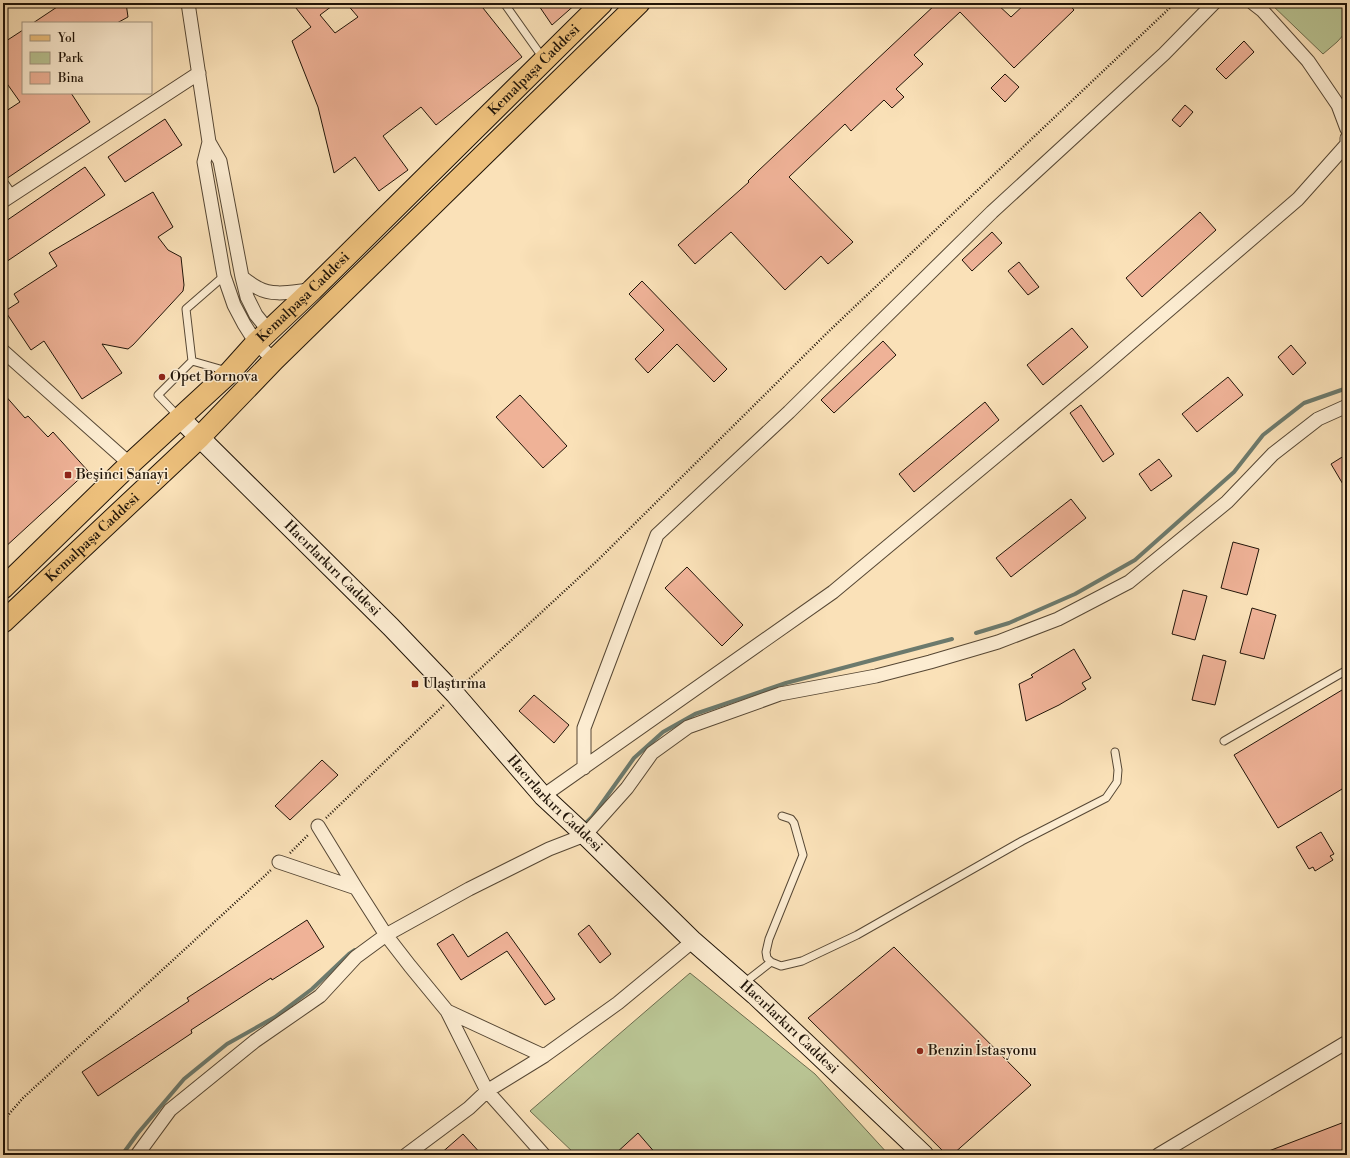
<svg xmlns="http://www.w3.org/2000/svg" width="1350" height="1158" font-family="'Libre Bodoni',serif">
  <rect width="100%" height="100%" fill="#fae1b8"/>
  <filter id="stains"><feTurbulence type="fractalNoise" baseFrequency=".005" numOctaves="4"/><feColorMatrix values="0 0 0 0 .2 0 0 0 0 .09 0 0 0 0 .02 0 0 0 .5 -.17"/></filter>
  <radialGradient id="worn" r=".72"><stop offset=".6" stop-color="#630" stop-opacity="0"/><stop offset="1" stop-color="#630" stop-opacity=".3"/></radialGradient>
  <path fill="#b9c493" stroke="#6c6c4e" d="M1270,3H1347V31L1337,42L1323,54Z
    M690,973L815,1074L889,1155H576L530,1111Z"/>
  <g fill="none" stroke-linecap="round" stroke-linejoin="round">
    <path stroke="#6c7a6d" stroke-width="4" d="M976,633L1009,623L1075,594L1135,560L1234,472L1263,435L1304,403L1347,388
      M584,825L592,817L634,758L663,732L695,714L786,683L952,639
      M122,1155L138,1133L184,1079L227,1044L275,1017L312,989L349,954L355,950"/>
  </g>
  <path fill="#efb297" stroke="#201408" d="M63,3H126L128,17L117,23H33Z
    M292,3H336L320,15L335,33L358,17L346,3H479L522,57L436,125L421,107L383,136L408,170L379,191L355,157L334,173L318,107L292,41L311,27Z
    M537,3H577L552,25Z
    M937,3H996L1011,17L1026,3H1068L1074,10L1014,68L960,12L914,55L923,64L896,89L904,97L892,108L884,100L851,131L845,124L789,177L853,242L828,264L821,256L785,290L731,232L695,264L678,245L749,182L748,181L758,171Z
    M23,30V93H71L90,122L6,179L3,178V113L20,102L3,78V43Z
    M1244,41L1254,52L1226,79L1216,69Z
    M1005,74L1019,87L1005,102L991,88Z
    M1185,105L1193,112L1180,127L1172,120Z
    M165,119L182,145L125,182L108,157Z
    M85,167L105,195L3,264V223Z
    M153,192L173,227L158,237L168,250L181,257L184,285L183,291L133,345L128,349L102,344L122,373L82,399L44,341L31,350L5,311L19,302L14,294L57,266L49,253Z
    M1200,212L1216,230L1142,297L1126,278Z
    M992,232L1002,243L972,271L962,260Z
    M1019,262L1039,287L1028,295L1008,271Z
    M642,281L727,369L714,382L677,344L648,373L635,359L664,330L629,294Z
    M1072,328L1088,347L1043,385L1027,365Z
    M883,341L896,355L834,413L821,400Z
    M1291,345L1306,363L1293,375L1278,357Z
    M1228,377L1243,395L1197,432L1182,414Z
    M3,393L25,418L28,416L48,437L53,432L88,471L3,549Z
    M520,395L567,446L543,468L496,417Z
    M985,402L999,420L914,492L899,474Z
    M1081,405L1114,454L1103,462L1070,413Z
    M1347,454V491L1331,464Z
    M1159,459L1172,476L1151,491L1139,474Z
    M1071,499L1086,518L1011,577L996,558Z
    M1233,542L1259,549L1247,595L1221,588Z
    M687,567L743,625L722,646L665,588Z
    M1183,590L1207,596L1195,640L1172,634Z
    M1252,608L1276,615L1264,659L1240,653Z
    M1074,649L1091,678L1082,683L1086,689L1059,705L1026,721L1019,684L1033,677L1031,675Z
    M1203,655L1226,661L1215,705L1192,700Z
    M1347,687V786L1278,828L1234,755Z
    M534,695L569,725L554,743L519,711Z
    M322,760L338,775L290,820L275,806Z
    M1321,832L1334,854L1330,856L1333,860L1315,871L1313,867L1309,869L1296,847Z
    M307,920L324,947L272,980L271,978L191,1030L192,1033L98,1096L82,1072L189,1001L187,998Z
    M589,925L611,954L600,963L578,934Z
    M507,932L555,999L545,1005L507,951L461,980L437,944L453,934L468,957Z
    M894,947L1031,1085L952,1155H947L808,1018Z
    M1347,1121V1155H1261V1154Z
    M638,1133L657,1155H614Z
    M463,1134L482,1155H439Z"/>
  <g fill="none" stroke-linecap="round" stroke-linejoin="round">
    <g stroke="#564734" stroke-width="9">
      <path id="lane" d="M504,3L543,58
        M192,361L186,309L224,276
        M192,361L227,371
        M178,416L158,395L192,361
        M1224,741L1347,670
        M782,816L791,819L794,823L803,855L769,939L766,952L767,958L771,962L781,966L802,961L857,935L1022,841L1106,798L1117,782L1118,770L1115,752
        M744,983L771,962"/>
    </g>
    <g stroke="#564734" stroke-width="15">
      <path id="street" d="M188,3L209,142L220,161L242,277L247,297L256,315L269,331
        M1253,3L1262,10L1308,61L1338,105L1347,129
        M209,142L204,162L224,276L234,305L244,324L256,343L274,360
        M3,186L10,196
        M3,201L199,73
        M242,277C247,281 252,285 258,288C274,297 295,291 312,290
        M3,351L130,464
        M584,768V728L657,535L789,412L992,212L1164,54L1214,3
        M543,796L833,592L1098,371L1298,199L1347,144V138
        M279,862L356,888L318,826
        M356,888L386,935L410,966L447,1011L487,1091L544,1155
        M447,1011L544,1056
        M137,1155L170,1110L255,1041L320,996L356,957L386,935L469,889L549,849L585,835L627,788L652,753L688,727L780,694L876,676L930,662L998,642L1058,619L1129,582L1227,502L1273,454L1318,419L1347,406
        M406,1155L469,1108L487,1091L544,1056L618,1003L693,941
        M1158,1155L1347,1042"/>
    </g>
    <g stroke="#201408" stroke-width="21">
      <g id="secondary">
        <path id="s1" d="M180,418L391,627L455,694L543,796L585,835L693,941L755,995L924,1155"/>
      </g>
    </g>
    <g stroke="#201408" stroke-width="23">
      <g id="primary">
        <path id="s2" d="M3,588L130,464L230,372L256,343L312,290L602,3"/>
        <path id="s3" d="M3,622L200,437L274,360L639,3"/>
      </g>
    </g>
    <path stroke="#201408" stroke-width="2.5" stroke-dasharray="1 2" stroke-linecap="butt" d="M465,683L597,561L827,333L1175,3
      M326,818L445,704
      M290,853L309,834
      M3,1121L23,1098L271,870"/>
    <use href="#lane" stroke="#fcecd1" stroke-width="7"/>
    <use href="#street" stroke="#fcecd1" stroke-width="13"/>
    <use href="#secondary" stroke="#fcecd1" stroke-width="19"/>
    <use href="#primary" stroke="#edc07c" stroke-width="21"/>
  </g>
  <g fill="#8f2418" stroke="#fcecd1" stroke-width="1.5">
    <circle cx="162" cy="377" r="4"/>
    <rect x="64" y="471" width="8" height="8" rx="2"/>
    <rect x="411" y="680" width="8" height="8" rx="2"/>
    <circle cx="920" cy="1051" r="4"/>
  </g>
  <g text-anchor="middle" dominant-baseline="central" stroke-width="3" stroke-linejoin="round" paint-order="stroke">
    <g font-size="14" fill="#201408" stroke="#fcecd1">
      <text stroke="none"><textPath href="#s2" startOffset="742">Kemalpaşa Caddesi</textPath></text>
      <text stroke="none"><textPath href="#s2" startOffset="418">Kemalpaşa Caddesi</textPath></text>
      <text stroke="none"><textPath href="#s3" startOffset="123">Kemalpaşa Caddesi</textPath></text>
      <text stroke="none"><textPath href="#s1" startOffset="214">Hacırlarkırı Caddesi</textPath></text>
      <text stroke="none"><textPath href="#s1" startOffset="538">Hacırlarkırı Caddesi</textPath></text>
      <text stroke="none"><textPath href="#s1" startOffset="862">Hacırlarkırı Caddesi</textPath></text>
    </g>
    <g font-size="14" fill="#201408" stroke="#fcecd1" text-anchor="start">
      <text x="170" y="377">Opet Bornova</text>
      <text x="76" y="475">Beşinci Sanayi</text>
      <text x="423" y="684">Ulaştırma</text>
      <text x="928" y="1051">Benzin İstasyonu</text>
    </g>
  </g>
  <rect width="1350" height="1158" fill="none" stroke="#fae1b8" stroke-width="16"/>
  <rect x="4" y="4" width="1342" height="1150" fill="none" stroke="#201408" stroke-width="2"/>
  <rect x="8" y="8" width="1334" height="1142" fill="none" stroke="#201408"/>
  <rect x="22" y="22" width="130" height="72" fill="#fcecd1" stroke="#a49681"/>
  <rect x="30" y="35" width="20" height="6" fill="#edc07c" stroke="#a49681"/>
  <text x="58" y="42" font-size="12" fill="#201408">Yol</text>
  <rect x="30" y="52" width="20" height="12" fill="#b9c493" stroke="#a49681"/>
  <text x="58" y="62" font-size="12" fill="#201408">Park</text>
  <rect x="30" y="72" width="20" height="12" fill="#efb297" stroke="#a49681"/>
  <text x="58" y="82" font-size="12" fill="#201408">Bina</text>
  <rect width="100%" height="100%" filter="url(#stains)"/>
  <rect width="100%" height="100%" fill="url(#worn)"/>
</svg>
